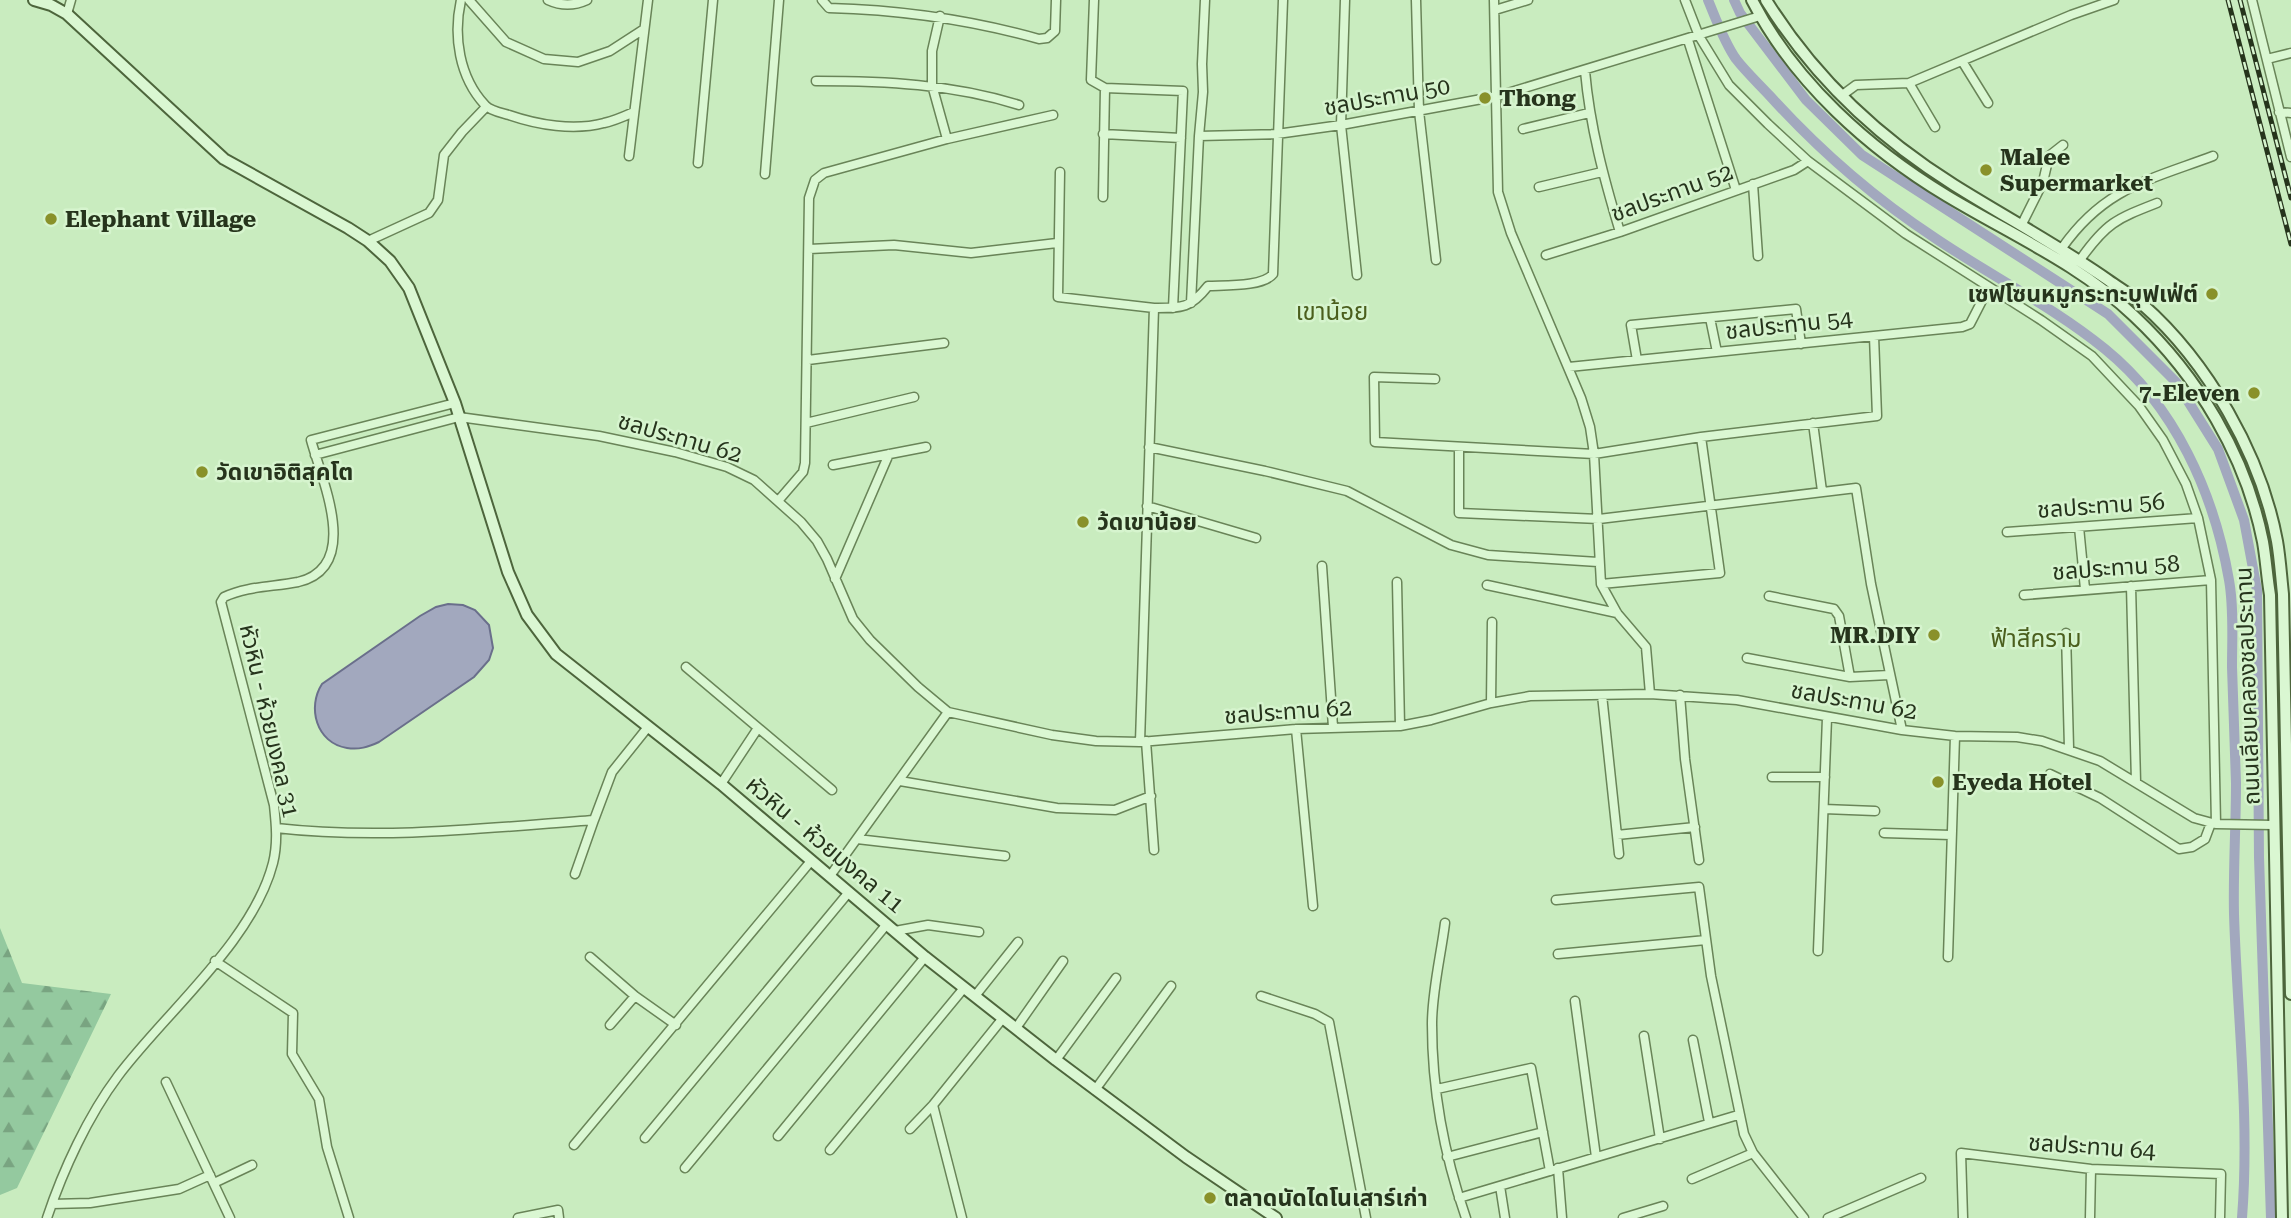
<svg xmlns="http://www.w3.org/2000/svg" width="2291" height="1218" font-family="'Roboto Serif','Noto Sans Thai',serif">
  <defs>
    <pattern id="forest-firs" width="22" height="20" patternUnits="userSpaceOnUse" patternTransform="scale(1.75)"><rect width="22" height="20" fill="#94c99f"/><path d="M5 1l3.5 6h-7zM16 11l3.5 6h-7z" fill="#79a481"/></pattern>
  </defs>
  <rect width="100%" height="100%" fill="#c9ecbf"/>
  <path fill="url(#forest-firs)" d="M0,928L22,983L111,994L17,1188L0,1195Z"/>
  <path fill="#a2a8be" stroke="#6a6f8b" stroke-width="2" d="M448,604L463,605L475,610L489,625L493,648L489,660L474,677L379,742C368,747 359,750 347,748C316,743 307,707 322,684L420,616L436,607Z"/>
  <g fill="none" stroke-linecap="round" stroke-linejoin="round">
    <path stroke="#a2a8be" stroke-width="10" d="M1708,0C1716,19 1724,42 1736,59C1746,72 1759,84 1770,96C1819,150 1874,198 1935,238C1991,276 2052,306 2105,349C2175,406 2214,493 2229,580C2234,608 2232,639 2232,667C2233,706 2235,744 2236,783C2236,827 2233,870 2234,914C2237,1015 2250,1116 2242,1218
      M1734,0L1740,13L1806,100L1862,155L2108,314L2176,382L2218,449L2244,520L2257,590L2259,857L2271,1218"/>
    <g stroke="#698458" stroke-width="11">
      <path id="street" d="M461,0C453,36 459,77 485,105C490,111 502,113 509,115C538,125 574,131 604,123C614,121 625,116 634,112
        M469,0L506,42L544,59L578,62L610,51L644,29
        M548,0C561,6 574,6 587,0
        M822,0L829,8C902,10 968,19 1039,39L1047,38L1055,31L1056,0
        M1094,0L1091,80L1105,88L1183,91L1173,308
        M1345,0L1341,125L1357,275
        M1416,0L1419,111L1436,260
        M1494,0L1498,192L1511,233L1581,398L1590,427L1594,454L1601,584L1617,613L1646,647L1650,694
        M1685,0L1699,36L1729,85L1768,124L1808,161L1906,234L2041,320L2092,356L2139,406L2163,440L2186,484L2198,518L2211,580L2216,824
        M2252,0L2291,157
        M1495,10L1528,0
        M67,14L71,0
        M940,16L932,51V85L947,139
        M1688,40L1736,190
        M2267,59L2291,53
        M1962,61L1988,103
        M1585,71C1590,127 1604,179 1620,232
        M816,81C885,81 952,84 1019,105
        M1909,83L1935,127
        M1841,96L1856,85L1909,83L2071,15L2114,0
        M2279,112L2291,113
        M1523,129L1589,113
        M1103,134L1181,138
        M1199,136L1277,134L1341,125L1498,96L1760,16
        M629,156L648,0
        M698,163L713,0
        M1060,172L1058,297L1154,308
        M765,174L779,0
        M1753,184L1758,256
        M1539,187L1602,172
        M1103,197L1105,88
        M2022,224L2043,182L2049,156L2063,145
        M368,241L429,213L438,200L444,155L462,132L486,107
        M2062,248C2104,188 2149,180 2213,156
        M809,249L894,245L971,253L1057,243
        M1546,255L1620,232L1794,170L1808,161
        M2080,260C2106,223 2116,219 2157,203
        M1191,303L1199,136L1203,92L1202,64L1205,0
        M1710,318L1717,352
        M808,360L944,343
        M1637,360L1631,325L1796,309L1801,344
        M1569,367L1962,327L1970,324L1989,287
        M1435,379L1374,377L1375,442L1594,454L1701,437L1877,416L1874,336
        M806,423L914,397
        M1813,423L1822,491
        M1149,447L1265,471L1347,491L1451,545L1488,555L1598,562
        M1459,447V513L1599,519L1856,488L1871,584L1902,730
        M315,455L459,417L599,436L675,452L727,467L754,480L801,522L817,541L827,559L853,619L870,640L918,687L948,712L1052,735L1096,741L1140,742L1296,729L1400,726L1431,720L1491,703L1530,696L1650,694L1737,700L1902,730L1955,736L2017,737L2042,741L2100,761L2194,818L2216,824L2273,825
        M833,465L926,447
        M778,501L803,472L805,463L809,198L815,180L824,173L947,139L1053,115
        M1147,506L1256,538
        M2079,527L2085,589
        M2007,532L2198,518
        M1322,566L1333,727
        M835,579L889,454
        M1397,582L1400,726
        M1601,584L1720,573L1701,437
        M1487,585L1617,613
        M2131,586L2136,782
        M2024,595L2211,580
        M1769,596L1834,609L1839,616L1850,677L1889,675
        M2066,633L2069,748
        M1747,658L1850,677
        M686,667L832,790
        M1602,695L1619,854
        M1680,695L1685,759L1699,860
        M1491,703L1492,622
        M1296,729L1313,906
        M1146,741L1154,850
        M1140,742L1154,308C1181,308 1190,309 1208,286C1224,285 1263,287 1273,274L1283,0
        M2050,774L2100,798L2179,849L2192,847L2205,839L2211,823
        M1772,777H1825
        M900,781L1057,808L1115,810L1151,796
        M721,784L758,728
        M1824,809L1875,811
        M276,828C382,840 488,828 594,820L612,772L648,727
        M1884,833L1951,835
        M1617,835L1695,827
        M857,839L1005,856
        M575,874L594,820
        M830,876L948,712
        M1556,900L1699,887L1711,976L1744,1134L1753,1153L1804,1218
        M1445,923C1441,955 1432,991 1432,1024C1432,1091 1444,1155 1466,1218
        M895,931L928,925L979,932
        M1818,951L1827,718
        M1558,954L1706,940
        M590,957L635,996L676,1025
        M1948,957L1955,736
        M215,961L293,1013L292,1054L319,1099L327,1147L349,1218
        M975,996L1018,942
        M1261,996L1315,1014L1329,1022L1366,1218
        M1575,1001L1596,1157
        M610,1025L635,996
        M1016,1028L1063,961
        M1644,1036L1660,1139
        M1693,1040L1709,1122
        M1056,1060L1116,978
        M166,1082L230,1218
        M1437,1089L1531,1068L1550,1171
        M1095,1090L1171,986
        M933,1105L962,1218
        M910,1129L933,1105L1003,1018
        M778,1136L925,957
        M645,1138L849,892
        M574,1145L811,861
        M830,1150L964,988
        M1447,1157L1543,1132
        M685,1168L887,924
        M1558,1168L1562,1218
        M1692,1179L1753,1153
        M214,1183L252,1165
        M1500,1186L1505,1218
        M1459,1198L1738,1115
        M52,1204L90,1203L179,1189L210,1175
        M47,1218C63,1170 88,1116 118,1076C166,1012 253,941 273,863C278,843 276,824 274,805L221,602L224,597C247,586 273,587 298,582C362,567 322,481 311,440L455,403
        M518,1218L558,1210L559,1218
        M1623,1218L1663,1206
        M1828,1218L1921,1178
        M1963,1218L1961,1153L2091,1169L2221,1174L2220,1218
        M2090,1218L2091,1169"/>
    </g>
    <g stroke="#4d653c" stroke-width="14">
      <path id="secondary" d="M34,0L51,5L67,14L224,159L348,228L368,241L390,261L409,288L455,403L508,572L527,615L556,654L721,784L925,957L1056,1060L1186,1157L1276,1218
        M1752,0C1794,82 1869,149 1947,196C2010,234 2081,265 2134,316C2198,376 2246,456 2263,542C2266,559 2267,577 2270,595L2282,1218
        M1766,0C1813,76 1879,138 1954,185C2005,217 2058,245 2108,280C2119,288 2132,295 2142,304C2208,362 2261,455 2277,541C2280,558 2281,576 2283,594L2291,994"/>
    </g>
    <use href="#street" stroke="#daf7d2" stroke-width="8"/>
    <use href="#secondary" stroke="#daf7d2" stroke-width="10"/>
    <g stroke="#26341c" stroke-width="5">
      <path id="rail" d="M2228,0L2291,244
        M2240,0L2291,198"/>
    </g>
    <use href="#rail" stroke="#d6f4ce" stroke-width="2.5" stroke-dasharray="8" stroke-linecap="butt"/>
  </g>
  <g fill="#89912a" stroke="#d6f4ce" stroke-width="2.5">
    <circle cx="1485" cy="98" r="7"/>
    <circle cx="1986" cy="170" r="7"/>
    <circle cx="51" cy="219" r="7"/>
    <circle cx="2212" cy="294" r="7"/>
    <circle cx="2254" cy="393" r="7"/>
    <circle cx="202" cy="472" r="7"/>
    <circle cx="1083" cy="522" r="7"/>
    <circle cx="1934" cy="635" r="7"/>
    <circle cx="1938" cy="782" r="7"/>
    <circle cx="1210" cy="1198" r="7"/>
  </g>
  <g text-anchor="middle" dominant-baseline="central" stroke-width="5" stroke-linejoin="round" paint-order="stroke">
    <g font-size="23" fill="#26341c" stroke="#d6f4ce">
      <text transform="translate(1387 97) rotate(-10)">ชลประทาน 50</text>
      <text transform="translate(1672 193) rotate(-20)">ชลประทาน 52</text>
      <text transform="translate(1789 325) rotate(-6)">ชลประทาน 54</text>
      <text transform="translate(680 438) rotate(16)">ชลประทาน 62</text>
      <text transform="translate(2101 506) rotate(-4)">ชลประทาน 56</text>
      <text transform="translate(2116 568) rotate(-4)">ชลประทาน 58</text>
      <text transform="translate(2248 686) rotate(-92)">ถนนเลียบคลองชลประทาน</text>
      <text transform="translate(1854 701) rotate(10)">ชลประทาน 62</text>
      <text transform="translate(1288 712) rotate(-4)">ชลประทาน 62</text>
      <text transform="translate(269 721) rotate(77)">หัวหิน - ห้วยมงคล 31</text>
      <text transform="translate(825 845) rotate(40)">หัวหิน - ห้วยมงคล 11</text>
      <text transform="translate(2092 1147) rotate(4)">ชลประทาน 64</text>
    </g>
    <g font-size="23" font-weight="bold" fill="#26341c" stroke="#d6f4ce" text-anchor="start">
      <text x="1499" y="98">Thong</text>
      <text x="2000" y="157">Malee<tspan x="2000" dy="26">Supermarket</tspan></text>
      <text x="65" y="219">Elephant Village</text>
      <text x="2198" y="294" text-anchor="end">เซฟโซนหมูกระทะบุฟเฟ่ต์</text>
      <text x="2240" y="393" text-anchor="end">7-Eleven</text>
      <text x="216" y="472">วัดเขาอิติสุคโต</text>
      <text x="1097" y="522">ว้ดเขาน้อย</text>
      <text x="1920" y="635" text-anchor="end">MR.DIY</text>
      <text x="1952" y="782">Eyeda Hotel</text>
      <text x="1224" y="1198">ตลาดนัดไดโนเสาร์เก่า</text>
    </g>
    <g font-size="24" fill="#4b5f1d" stroke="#d6f4ce">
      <text x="1332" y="312">เขาน้อย</text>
      <text x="2036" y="639">ฟ้าสีคราม</text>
    </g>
  </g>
</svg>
